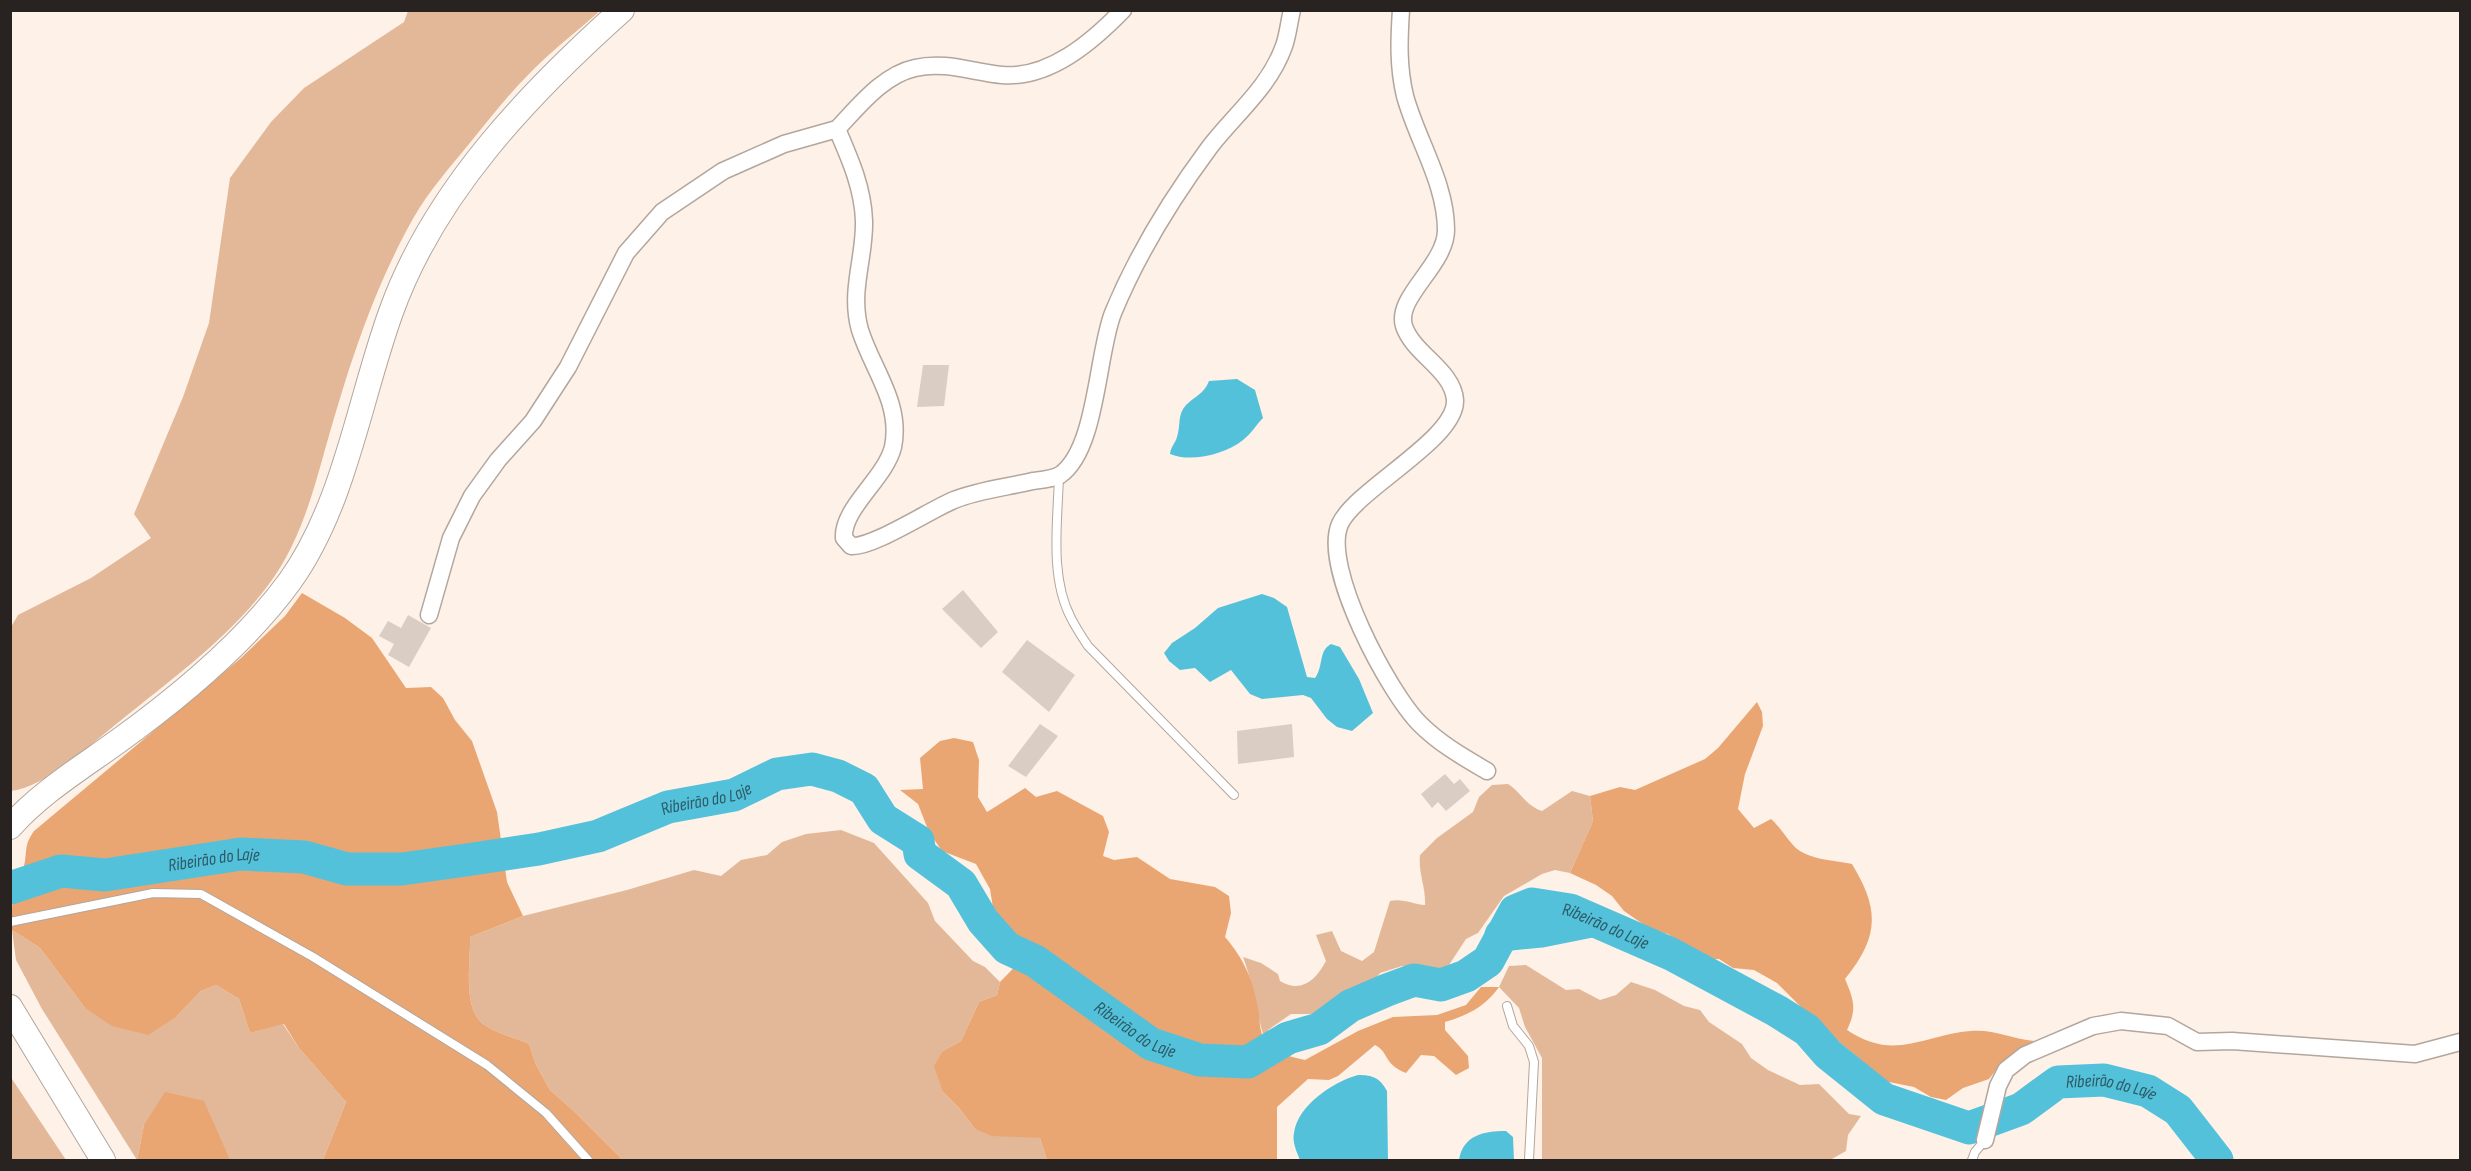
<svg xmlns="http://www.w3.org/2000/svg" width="2471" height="1171" font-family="'Sofia Sans Condensed',sans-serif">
  <rect width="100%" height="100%" fill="#fef1e7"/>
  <path fill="#e3b898" d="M408,11H600C576,32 550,52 528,75C507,96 488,121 469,144C450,167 429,191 414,217C381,275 357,341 338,405C319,465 308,532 269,584C230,637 172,679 120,721C92,743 46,787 11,791V627L18,615L91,578L151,538L134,514L183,397L209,323L230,178L271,122L304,88L404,22Z
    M1508,784C1521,792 1526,806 1542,811L1572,791L1590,796L1593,821L1570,873L1555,870L1542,874L1504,896L1478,933L1466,939L1445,971L1434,976L1402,966L1380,973L1371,985L1351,992L1318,1014H1291L1268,1030L1266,1043C1256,1015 1254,986 1243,957L1261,963L1278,974L1280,981C1301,994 1316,980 1326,961L1316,935L1332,931L1341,951L1362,961L1374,952L1390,901C1403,898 1412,904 1425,905C1426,887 1418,873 1420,855L1437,838L1473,812L1479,797L1492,785Z
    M841,830L874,843L928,903L935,921L973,961L985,967L1000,982L997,995L979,1002L961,1041L943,1051V1092L959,1108L975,1129L1040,1138L1047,1160H623L576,1113L550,1090L536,1065L529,1044C515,1038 499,1034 486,1026C461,1011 471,962 470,937L523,916L627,890L694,870L721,876L741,860L767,855L782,842L806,834Z
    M12,930L40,948L85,1008L176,1017L201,991L216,985L239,999L250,1033L283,1024L299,1048L346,1102L323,1160H230L144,1125L137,1160L42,1009L16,960Z
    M1526,965L1566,990L1579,989L1600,1000L1616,995L1631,982L1655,990L1684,1006L1700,1010L1709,1022L1742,1044L1751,1058L1768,1070L1800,1085L1819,1084L1849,1114L1861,1116L1848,1135L1846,1151L1830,1160H1542V1058L1525,1027L1519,1008L1499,987L1509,966Z
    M10,1076L66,1160H11Z"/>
  <path fill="#e9a672" d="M302,593L345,618L372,638L406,688L431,687L443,698L455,720L472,741L497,812L507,882L523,916L470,937C471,962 461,1011 486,1026C499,1034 515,1038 529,1044L536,1065L550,1090L576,1113L623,1160H323L346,1102L299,1048L284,1024L250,1033L239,999L216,985L201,991L176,1017L148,1035L112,1026L85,1008L40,948L12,930C8,901 20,888 25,861C27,847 25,844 34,831L241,658L285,616Z
    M1757,702L1762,712L1763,726L1745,774L1738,809L1754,828L1771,819C1780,827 1785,836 1793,845C1806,860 1834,860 1852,864C1880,910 1879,937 1845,979C1854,1000 1857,1009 1847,1030C1895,1062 1922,1035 1971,1031C1993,1029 2013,1039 2034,1041L2003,1061L1989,1079L1963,1088L1946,1100L1931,1097L1914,1087L1884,1081L1869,1074L1861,1060L1821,1027L1777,983L1754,970L1733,968L1719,959L1705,960L1668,934L1650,929L1624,911L1612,896L1596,885L1570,873L1593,821L1590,796L1620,787L1635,790L1705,759L1718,748Z
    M954,738L973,742L979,760L978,797L987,812L1025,788L1036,797L1057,791L1103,816L1109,832L1103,856L1114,860L1137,857L1170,879L1215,887L1229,896L1231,913L1225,937C1244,959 1253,980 1258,1008C1260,1020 1259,1034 1267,1044C1276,1055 1293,1057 1305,1060L1358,1031L1393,1017L1437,1015L1466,1005L1481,987H1499C1485,1007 1468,1015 1445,1022V1030L1468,1056L1469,1068L1456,1075L1434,1056L1421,1055L1406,1073C1382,1063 1390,1053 1375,1045L1338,1076L1329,1080L1308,1079L1277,1107V1160H1047L1040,1138L992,1136L975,1129L959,1108L943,1092L934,1066L943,1051L961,1041L979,1002L997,995L1000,982L1034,947L1012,934L994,914L990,889L976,864L942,851L929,832L918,804L900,790L923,789L920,758L940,741Z
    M165,1092L204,1101L230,1160H137L144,1125Z"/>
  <path fill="#54c1da" d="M1237,379L1255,390L1263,418C1256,425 1251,434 1243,440C1226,454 1191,463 1170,454C1171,446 1175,444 1177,437C1181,425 1177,415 1186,405C1195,396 1204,394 1209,381Z
    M1262,594L1274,598L1287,607L1307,677L1315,678C1324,666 1318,651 1331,644L1340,647L1359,679L1373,713L1352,731L1337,727L1327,719L1311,698L1303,695L1262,699L1250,694L1231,670L1210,682L1195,668L1180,670L1169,661L1164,653L1172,643L1195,628L1218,608Z
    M1358,1075C1373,1075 1380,1078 1387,1091L1388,1160H1300C1297,1152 1292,1143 1294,1133C1298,1105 1333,1082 1358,1075Z
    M1506,1131L1513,1137L1514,1160H1459C1463,1135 1484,1131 1506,1131Z"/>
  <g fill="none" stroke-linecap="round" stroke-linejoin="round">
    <g stroke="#54c1da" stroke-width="33">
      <path id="s1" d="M10,888L61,871L105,875L241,854L304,857L347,869H402L466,860L539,849L598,836L668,807L734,795L777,774L812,769L838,776L864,789L883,819L918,841L920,854L961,884L983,921L1007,948L1035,961L1151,1044L1200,1060L1248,1062L1288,1038L1319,1029L1350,1006L1387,990L1414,980L1441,985L1466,976L1488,961L1515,911L1532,904L1570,910L1671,954L1777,1011L1807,1030L1828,1054L1884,1099L1969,1128L2021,1109L2058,1082L2104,1080L2148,1091L2178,1110L2217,1160"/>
      <path d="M1501,935L1541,931L1591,921"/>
    </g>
  </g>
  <path fill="#dacdc3" d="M923,365H949L944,406L917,407Z
    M963,590L998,632L981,648L942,609Z
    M408,615L431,628L409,667L388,655L394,644L379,636L388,621L401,628Z
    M1027,640L1075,675L1049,712L1002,672Z
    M1040,724L1058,736L1026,777L1008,766Z
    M1292,724L1294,757L1238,764L1237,731Z
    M1445,774L1454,784L1460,779L1470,791L1446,811L1438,802L1432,808L1421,794Z"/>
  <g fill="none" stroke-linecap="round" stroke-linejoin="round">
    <g stroke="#b2a69d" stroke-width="10">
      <path id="lane" d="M1059,475C1058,520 1049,576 1071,618C1076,628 1082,637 1088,646L1234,795
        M10,922L153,893L201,894L313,957L487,1065L546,1113L588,1160
        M1507,1006L1513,1026L1529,1046L1534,1062L1529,1160
        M1972,1160L1975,1152L1985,1140"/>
    </g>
    <g stroke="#b2a69d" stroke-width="19">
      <path id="street" d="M1123,10C1092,42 1049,79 1002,75C972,72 945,61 915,68C883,75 859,106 837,129C850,159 863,188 864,221C865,258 849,291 860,330C872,369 902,403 893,447C885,479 842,508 844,538L851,546C872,548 930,510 954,500C978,490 1008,487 1033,481C1041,480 1053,479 1060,475C1097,450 1097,353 1113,313C1137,255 1172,198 1209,148C1235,114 1269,88 1284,46C1288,35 1289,22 1292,10
        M1401,10C1399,40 1398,67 1405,96C1417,140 1446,183 1446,230C1446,265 1395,297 1404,326C1413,354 1453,370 1455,400C1457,439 1356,489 1340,524C1321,567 1389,693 1420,724C1440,744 1463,757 1487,771
        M429,615L451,538L472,496L498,460L533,421L568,367L626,253L662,212L723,171L784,144L837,129
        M1985,1140L1998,1086L2006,1070L2025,1055L2093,1026L2121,1021L2168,1026L2197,1042L2232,1041L2415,1054L2460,1042"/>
    </g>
    <g stroke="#b2a69d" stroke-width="26">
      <path id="secondary" d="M10,827C40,793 81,768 117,742C178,698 246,642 290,581C345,504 359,400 391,312C434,192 529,93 622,10
        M10,1007L103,1160"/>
    </g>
    <use href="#lane" stroke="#fff" stroke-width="8"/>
    <use href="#street" stroke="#fff" stroke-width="16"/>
    <use href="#secondary" stroke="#fff" stroke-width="24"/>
  </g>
  <g text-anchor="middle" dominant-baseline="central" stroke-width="4.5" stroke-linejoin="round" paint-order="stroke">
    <g font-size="18" font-style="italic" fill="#2c5b66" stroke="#fff">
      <text stroke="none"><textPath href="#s1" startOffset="712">Ribeirão do Laje</textPath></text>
      <text stroke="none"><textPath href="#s1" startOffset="208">Ribeirão do Laje</textPath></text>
      <text stroke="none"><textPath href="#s1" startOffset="1792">Ribeirão do Laje</textPath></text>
      <text stroke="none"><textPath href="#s1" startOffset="1252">Ribeirão do Laje</textPath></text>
      <text stroke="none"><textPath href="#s1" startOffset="2368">Ribeirão do Laje</textPath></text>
    </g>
  </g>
  <rect width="2471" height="1171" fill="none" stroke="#282320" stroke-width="24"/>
</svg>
